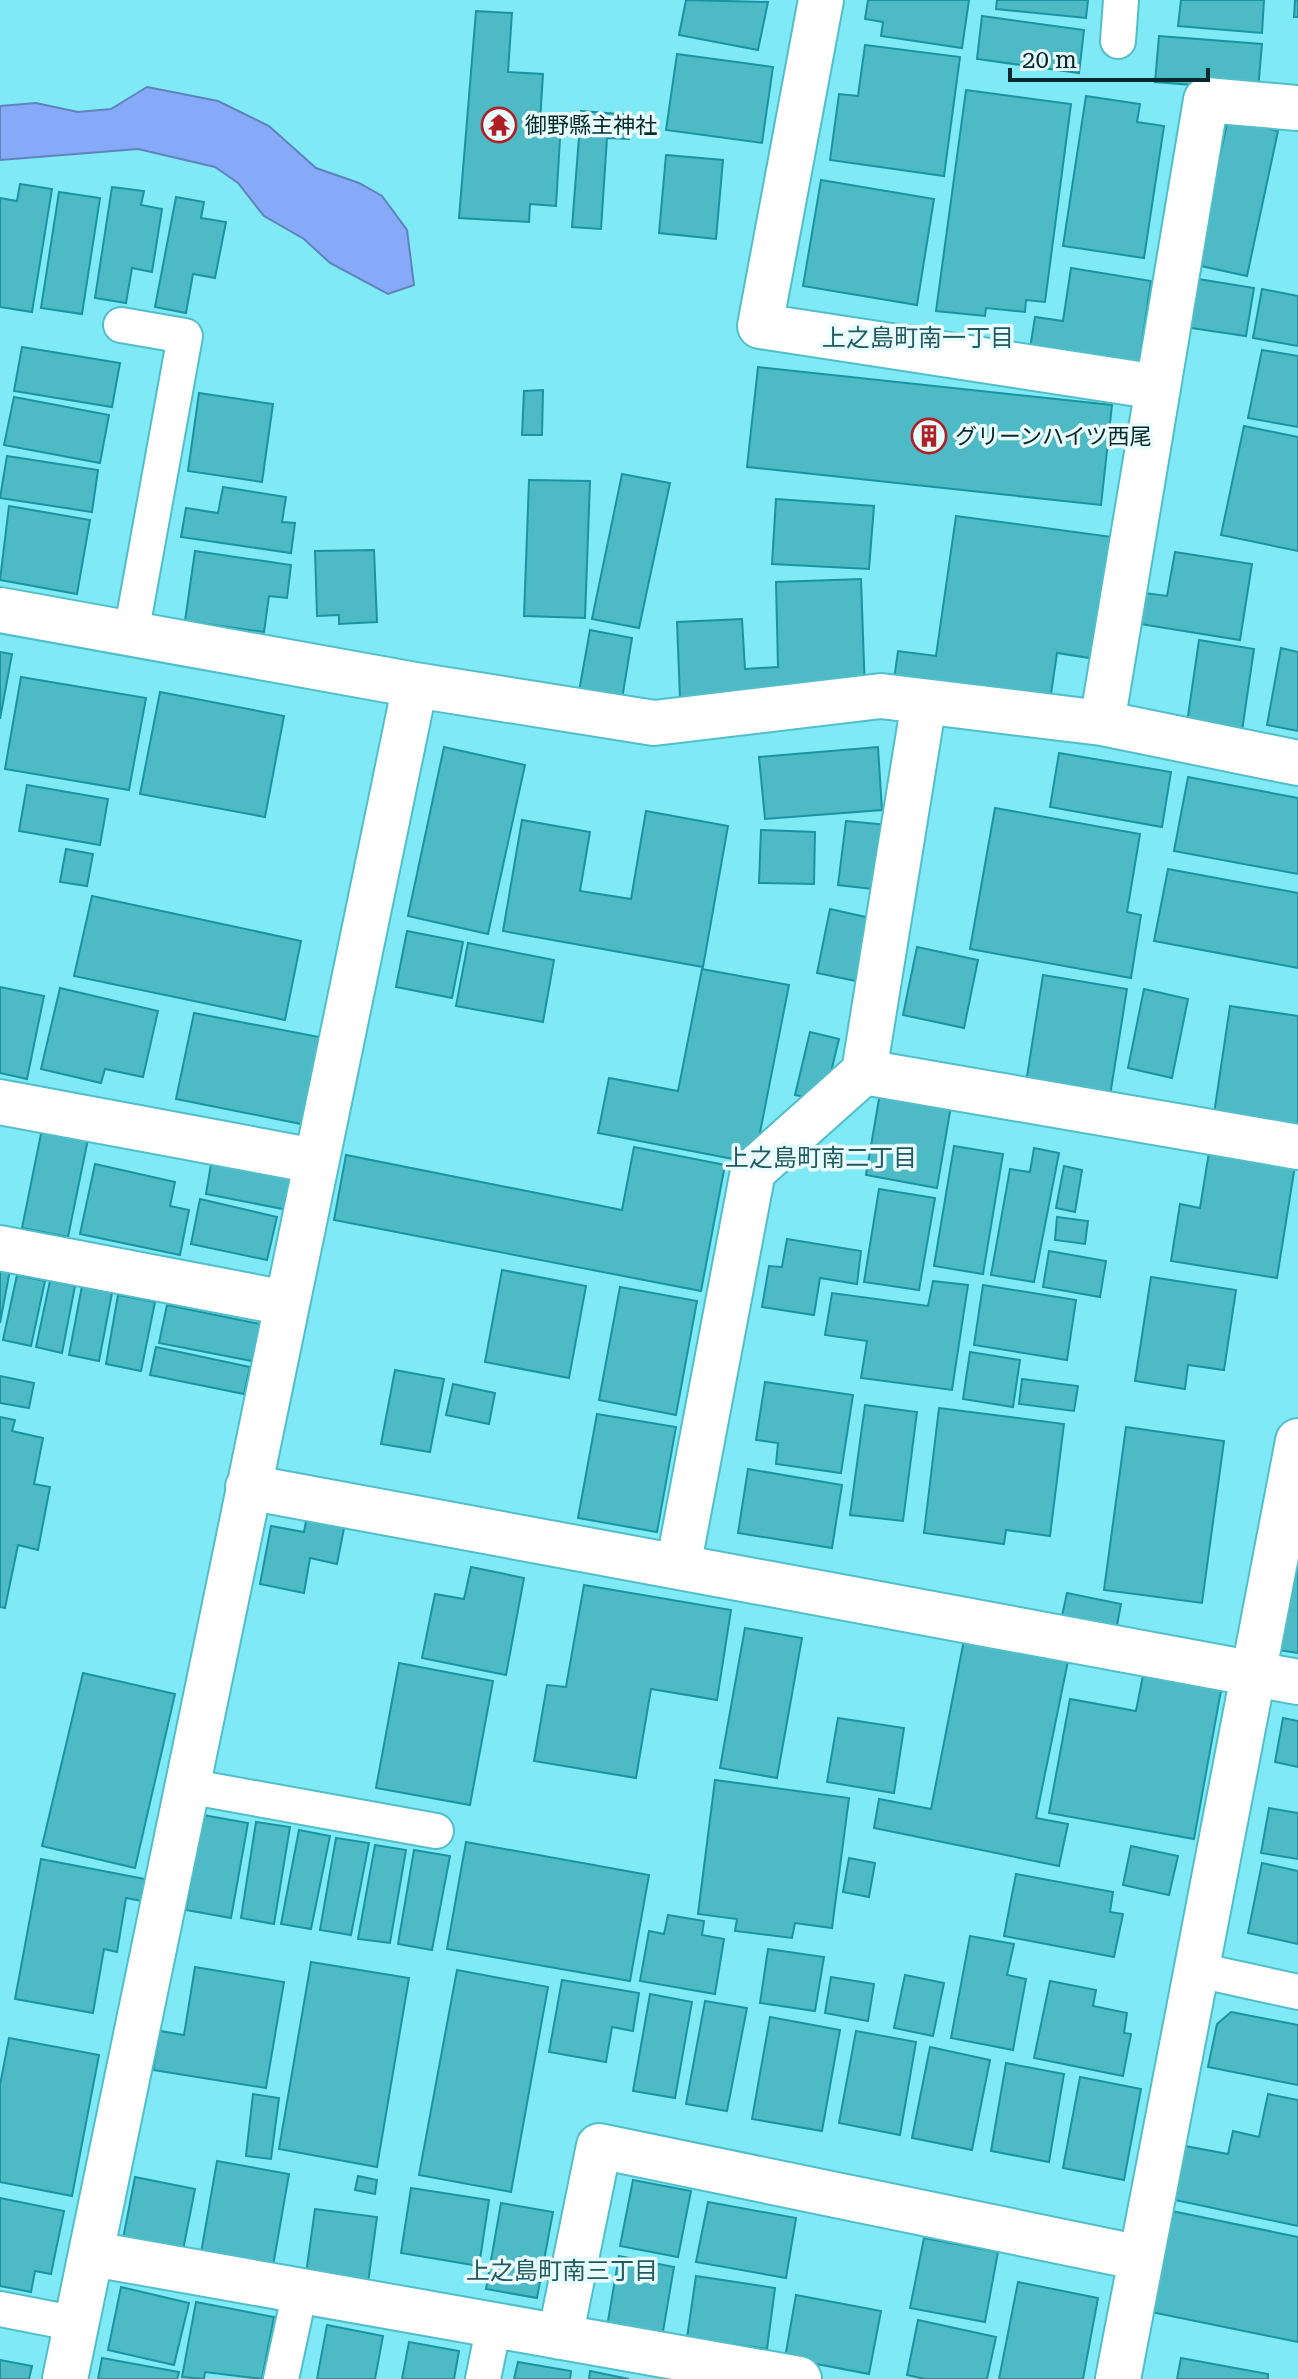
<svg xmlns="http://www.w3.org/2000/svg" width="1298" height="2379" font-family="'Roboto Serif','Noto Sans JP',serif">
  <rect width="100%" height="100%" fill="#7fe9f5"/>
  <path fill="#86aaf8" stroke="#5f83bb" stroke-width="2" d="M147,87L218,101L269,126L316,168L359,183L382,196L407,230L414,285L388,294L330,263L304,239L264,216L238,183L215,167L138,149L0,160V106L36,103L78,112L111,109Z"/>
  <path fill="#4dbac6" stroke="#1994a0" stroke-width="2" d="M686,0L768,2L758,50L679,35Z
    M868,0H969L962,48L881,36L883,22L865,19Z
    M997,0H1088L1086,18L996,9Z
    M1181,0H1264L1262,33L1178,26Z
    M1295,0H1298V17H1294Z
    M476,11L512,13L508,72L543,74L540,121L561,122L556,206L530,204L529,222L459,218Z
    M982,16L1084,30L1079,73L977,59Z
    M1159,36L1262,44L1258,90L1155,82Z
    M865,45L960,57L944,176L830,160L839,94L858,96Z
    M677,54L773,67L762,143L666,130Z
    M966,90L1071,104L1045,302L1026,300L1025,312L986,308L985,316L936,311Z
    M1086,96L1140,104L1137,122L1164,126L1144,258L1063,246Z
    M581,111L631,115L629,139L607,138L601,229L572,227Z
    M1228,119L1278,131L1247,276L1196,265Z
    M666,155L723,160L716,239L659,233Z
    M821,180L934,199L917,305L803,286Z
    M20,184L52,189L32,312L0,307V198L17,201Z
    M112,187L144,191L141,205L162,209L152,272L132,268L126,303L95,298Z
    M59,192L100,198L82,314L41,308Z
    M176,197L204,202L201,218L226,222L215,278L193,274L186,313L155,307Z
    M1071,268L1151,281L1138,371L1029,355L1035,317L1063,321Z
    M1192,278L1254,288L1246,336L1184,327Z
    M1262,289L1298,296V346L1253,338Z
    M22,347L120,363L112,407L14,391Z
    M1262,350L1298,356V427L1248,418Z
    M758,367L1112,405L1101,505L747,467Z
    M543,390L542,435H522L524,391Z
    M199,393L273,404L262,482L188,471Z
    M14,397L109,415L100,463L4,445Z
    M1244,426L1298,437V551L1221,535Z
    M7,456L98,470L92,512L0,498Z
    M622,474L670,483L639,628L592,619Z
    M529,480L590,481L585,618L524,616Z
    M223,487L286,497L282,522L295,523L291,553L181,537L186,508L218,513Z
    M776,499L874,506L869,569L772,564Z
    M9,506L90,520L77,594L0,580Z
    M956,516L1112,537L1096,659L1057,653L1049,708L893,687L898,651L936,656Z
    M374,550L377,622L339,624V615L317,616L315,551Z
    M195,551L291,565L287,598L269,596L264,632L185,621Z
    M1175,552L1252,564L1240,640L1140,624L1145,593L1167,596Z
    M861,579L865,692L680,698L677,622L742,619L745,669L778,667L776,582Z
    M590,630L632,638L621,705L578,697Z
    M1199,640L1254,649L1242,731L1187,723Z
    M1281,648L1298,652V731L1267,725Z
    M0,652L12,654L0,719Z
    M21,677L146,698L129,790L5,769Z
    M160,692L284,716L265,817L140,794Z
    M444,747L525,765L488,934L408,916Z
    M878,747L882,810L765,819L759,757Z
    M1059,753L1171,772L1162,827L1050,807Z
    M1188,777L1298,798V874L1174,851Z
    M27,785L108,799L100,845L19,831Z
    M995,808L1140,834L1127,912L1141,915L1131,978L970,949Z
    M646,811L728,826L703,967L503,931L522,820L590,832L580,891L631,899Z
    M846,821L888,825L881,890L838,885Z
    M761,830L815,832L814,884L759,883Z
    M66,849L93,854L87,886L60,882Z
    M1168,869L1298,893V968L1154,941Z
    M92,896L301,941L285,1020L74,976Z
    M830,909L875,919L861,982L817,973Z
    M407,931L463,942L452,998L396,987Z
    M468,943L554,960L543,1022L456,1006Z
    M917,947L978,960L964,1028L903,1015Z
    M702,969L789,985L754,1163L598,1133L609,1078L678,1091Z
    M1043,975L1127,989L1109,1102L1025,1089Z
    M0,987L44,996L27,1079L0,1073Z
    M60,988L158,1011L143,1077L105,1069L101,1083L41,1069Z
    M1144,989L1188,999L1172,1078L1128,1068Z
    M1230,1006L1298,1016V1128L1214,1114Z
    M194,1013L324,1038L306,1125L176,1099Z
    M810,1032L839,1039L824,1101L795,1095Z
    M880,1093L951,1106L937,1188L866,1175Z
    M42,1129L88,1139L68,1237L22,1228Z
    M954,1146L1003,1154L983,1274L934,1266Z
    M1210,1146L1296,1159L1277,1278L1171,1261L1180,1204L1200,1208Z
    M634,1147L725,1165L701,1291L334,1220L346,1155L622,1210Z
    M1034,1148L1059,1153L1034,1282L991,1275L1010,1169L1030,1172Z
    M95,1164L175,1182L170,1206L189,1210L180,1255L80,1234Z
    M211,1164L293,1179L288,1210L206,1194Z
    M1064,1166L1082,1170L1075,1212L1056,1208Z
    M879,1189L935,1198L919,1290L864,1282Z
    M200,1199L277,1217L267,1260L191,1244Z
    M1057,1217L1088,1221L1085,1244L1055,1240Z
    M787,1239L861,1251L857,1284L820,1278L814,1315L762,1307L769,1266L782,1267Z
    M1049,1251L1106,1261L1100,1297L1043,1287Z
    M0,1268L10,1270L0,1323Z
    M502,1270L586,1286L569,1378L485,1362Z
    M17,1275L45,1281L31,1346L3,1340Z
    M1151,1277L1236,1290L1224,1370L1188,1365L1185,1389L1135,1381Z
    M50,1281L75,1286L62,1353L36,1347Z
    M933,1281L968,1285L952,1390L861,1378L867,1341L825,1335L832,1293L928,1306Z
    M983,1285L1076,1300L1067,1360L974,1345Z
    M82,1286L112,1293L99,1361L69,1355Z
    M620,1287L697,1301L676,1415L599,1400Z
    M118,1295L155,1302L141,1371L106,1364Z
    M167,1305L260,1324L252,1361L159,1343Z
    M156,1347L250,1367L244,1394L150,1375Z
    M970,1352L1020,1360L1013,1407L963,1399Z
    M395,1370L444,1379L430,1452L381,1444Z
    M0,1376L34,1383L29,1408L0,1403Z
    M1022,1379L1078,1386L1074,1411L1019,1404Z
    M765,1382L853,1395L841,1473L776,1464L778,1443L756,1440Z
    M453,1384L495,1393L489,1424L446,1415Z
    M865,1405L917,1412L903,1521L850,1515Z
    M939,1408L1064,1424L1050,1536L1006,1530L1004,1544L924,1533Z
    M597,1414L676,1427L657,1532L578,1518Z
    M0,1417L15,1420L12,1431L43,1438L34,1484L50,1487L38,1550L18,1545L5,1608L0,1607Z
    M1126,1427L1224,1441L1202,1603L1104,1590Z
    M748,1469L842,1485L832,1548L738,1533Z
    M308,1510L346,1518L337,1564L310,1558L304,1593L260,1584L271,1526L304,1532Z
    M1294,1564H1298V1653L1278,1650Z
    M471,1567L524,1578L506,1675L422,1658L435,1594L464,1599Z
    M584,1585L731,1610L717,1700L651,1689L636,1778L534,1761L547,1685L566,1687Z
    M1067,1593L1121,1604L1116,1631L1061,1620Z
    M745,1628L802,1638L777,1778L720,1768Z
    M964,1640L1068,1661L1036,1818L1068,1824L1059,1866L874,1828L879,1799L931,1809Z
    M399,1663L493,1681L470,1805L376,1788Z
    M1144,1670L1222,1685L1194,1839L1049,1813L1070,1699L1136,1711Z
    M83,1673L175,1694L135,1868L42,1846Z
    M838,1718L904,1728L894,1793L827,1782Z
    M1283,1718L1298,1721V1767L1275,1762Z
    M715,1780L849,1798L832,1928L795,1923L792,1938L735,1931L737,1919L698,1914Z
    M1269,1808L1298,1813V1859L1261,1853Z
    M203,1815L248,1823L231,1918L186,1910Z
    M256,1822L290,1827L274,1924L241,1918Z
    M299,1830L330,1836L311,1929L281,1924Z
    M336,1838L369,1843L351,1935L320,1930Z
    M466,1842L649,1875L630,1981L447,1949Z
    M375,1845L406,1850L390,1943L358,1939Z
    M1131,1846L1178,1856L1169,1895L1123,1885Z
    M414,1850L450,1856L432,1950L398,1944Z
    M849,1858L875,1863L869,1897L843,1892Z
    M41,1859L145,1879L142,1901L126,1898L117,1952L104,1949L93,2013L15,1999Z
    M1262,1863L1298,1871V1944L1248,1933Z
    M1016,1874L1113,1892L1110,1912L1123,1914L1114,1957L1004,1936Z
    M668,1915L704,1921L702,1935L724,1939L715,1994L640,1981L649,1931L664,1934Z
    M970,1936L1014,1944L1007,1975L1026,1979L1013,2050L951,2038Z
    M768,1949L824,1957L815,2011L760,2003Z
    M311,1962L409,1978L377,2167L279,2149Z
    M195,1967L284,1982L266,2088L153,2070L160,2031L184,2035Z
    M457,1970L548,1987L511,2192L419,2175Z
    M905,1975L944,1983L933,2036L894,2028Z
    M831,1977L874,1984L868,2021L825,2013Z
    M562,1980L639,1993L633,2031L612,2027L606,2062L549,2052Z
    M1050,1981L1096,1990L1093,2006L1127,2013L1124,2033L1131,2034L1123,2076L1034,2058Z
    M650,1994L692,2002L675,2098L633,2091Z
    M705,2001L747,2008L727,2111L686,2104Z
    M1231,2012L1298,2025V2085L1208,2067L1217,2024Z
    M770,2017L840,2030L822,2131L752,2119Z
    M856,2031L916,2042L900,2135L839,2123Z
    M9,2038L99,2055L72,2196L0,2182V2085Z
    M930,2047L990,2060L972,2150L912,2138Z
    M1006,2063L1064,2074L1049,2162L991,2151Z
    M1080,2077L1141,2089L1124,2180L1063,2168Z
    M253,2094L279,2098L271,2159L246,2156Z
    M1268,2094L1298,2100V2226L1175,2200L1185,2146L1228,2154L1233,2131L1259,2137Z
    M217,2161L289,2174L273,2266L201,2253Z
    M358,2176L377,2180L375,2194L355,2190Z
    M135,2177L195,2189L183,2250L123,2239Z
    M633,2180L691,2191L678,2257L620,2246Z
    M411,2188L489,2200L479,2266L401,2253Z
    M0,2198L64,2211L51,2274L35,2271L31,2292L0,2286Z
    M708,2202L796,2218L786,2278L696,2262Z
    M501,2203L553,2212L537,2298L486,2289Z
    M315,2209L377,2217L368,2283L306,2274Z
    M1172,2211L1298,2237V2342L1151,2312Z
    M924,2238L998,2252L985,2322L910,2308Z
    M619,2256L674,2267L662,2337L607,2327Z
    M696,2276L775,2288L767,2349L687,2338Z
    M1018,2282L1098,2298L1083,2379H999Z
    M121,2287L189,2303L174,2365L108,2350Z
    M796,2295L881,2311L869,2374L785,2358Z
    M196,2302L274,2317L262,2379L205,2372L204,2379L182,2377Z
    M918,2320L996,2337L987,2379H925L907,2375Z
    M327,2325L383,2336L375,2379H317Z
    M409,2342L459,2351L454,2379H402Z
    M102,2358L179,2372L177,2379H98Z
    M1181,2358L1268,2374V2379H1177Z
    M0,2360L32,2366L29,2379H0Z
    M518,2362L571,2371L570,2379H514Z
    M590,2371L629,2379H589Z"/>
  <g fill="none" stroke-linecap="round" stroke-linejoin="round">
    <g stroke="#52beca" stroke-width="38">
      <path id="service" d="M1118,41L1121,0
        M121,325L185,336L131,634
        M187,1786L436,1831
        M1198,1970L1298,1992
        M0,2309L77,2324
        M281,2379L300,2291
        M483,2379L494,2325"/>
    </g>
    <g stroke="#52beca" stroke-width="48">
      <path id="minor" d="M821,0L760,326L1158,387
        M0,610L415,685L654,723L881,696L1102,723L1298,763
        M1102,723L1206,100L1298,108
        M864,1072L1298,1147
        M0,1102L315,1161
        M0,1248L286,1303
        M248,1487L1298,1682
        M678,1567L753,1171L864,1072L924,702
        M93,2254L799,2379
        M560,2337L599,2146L1141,2258
        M65,2379L415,685
        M1118,2379L1298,1441"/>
    </g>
    <use href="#service" stroke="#fff" stroke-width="34"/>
    <use href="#minor" stroke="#fff" stroke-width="44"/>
  </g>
  <defs>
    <g id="temple-ring" transform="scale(1.8)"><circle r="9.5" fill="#e8fbfd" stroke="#b01f26" stroke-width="1.5"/><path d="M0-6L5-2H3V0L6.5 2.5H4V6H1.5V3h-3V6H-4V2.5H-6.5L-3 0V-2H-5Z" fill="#b01f26"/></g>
    <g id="building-ring" transform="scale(1.8)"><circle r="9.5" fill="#e8fbfd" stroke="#b01f26" stroke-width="1.5"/><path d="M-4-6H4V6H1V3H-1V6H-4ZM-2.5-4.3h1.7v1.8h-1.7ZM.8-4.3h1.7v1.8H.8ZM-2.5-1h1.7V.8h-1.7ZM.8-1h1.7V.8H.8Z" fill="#b01f26"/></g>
  </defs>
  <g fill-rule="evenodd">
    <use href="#temple-ring" x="499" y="125"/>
    <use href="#building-ring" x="929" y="436"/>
  </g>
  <g text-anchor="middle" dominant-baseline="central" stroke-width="7" stroke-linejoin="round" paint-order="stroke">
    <g font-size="22" fill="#05292d" stroke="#e8fbfd" text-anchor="start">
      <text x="525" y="125">御野縣主神社</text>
      <text x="955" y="436">グリーンハイツ西尾</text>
    </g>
    <g font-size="24" fill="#215a60" stroke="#e8fbfd">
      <text x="918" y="338">上之島町南一丁目</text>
      <text x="821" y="1158">上之島町南二丁目</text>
      <text x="562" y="2271">上之島町南三丁目</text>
    </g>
  </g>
  <path d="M1010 68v12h198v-12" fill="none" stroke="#05292d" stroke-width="4"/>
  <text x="1022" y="68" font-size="24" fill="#05292d" stroke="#e8fbfd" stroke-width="6" paint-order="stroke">20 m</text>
</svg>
